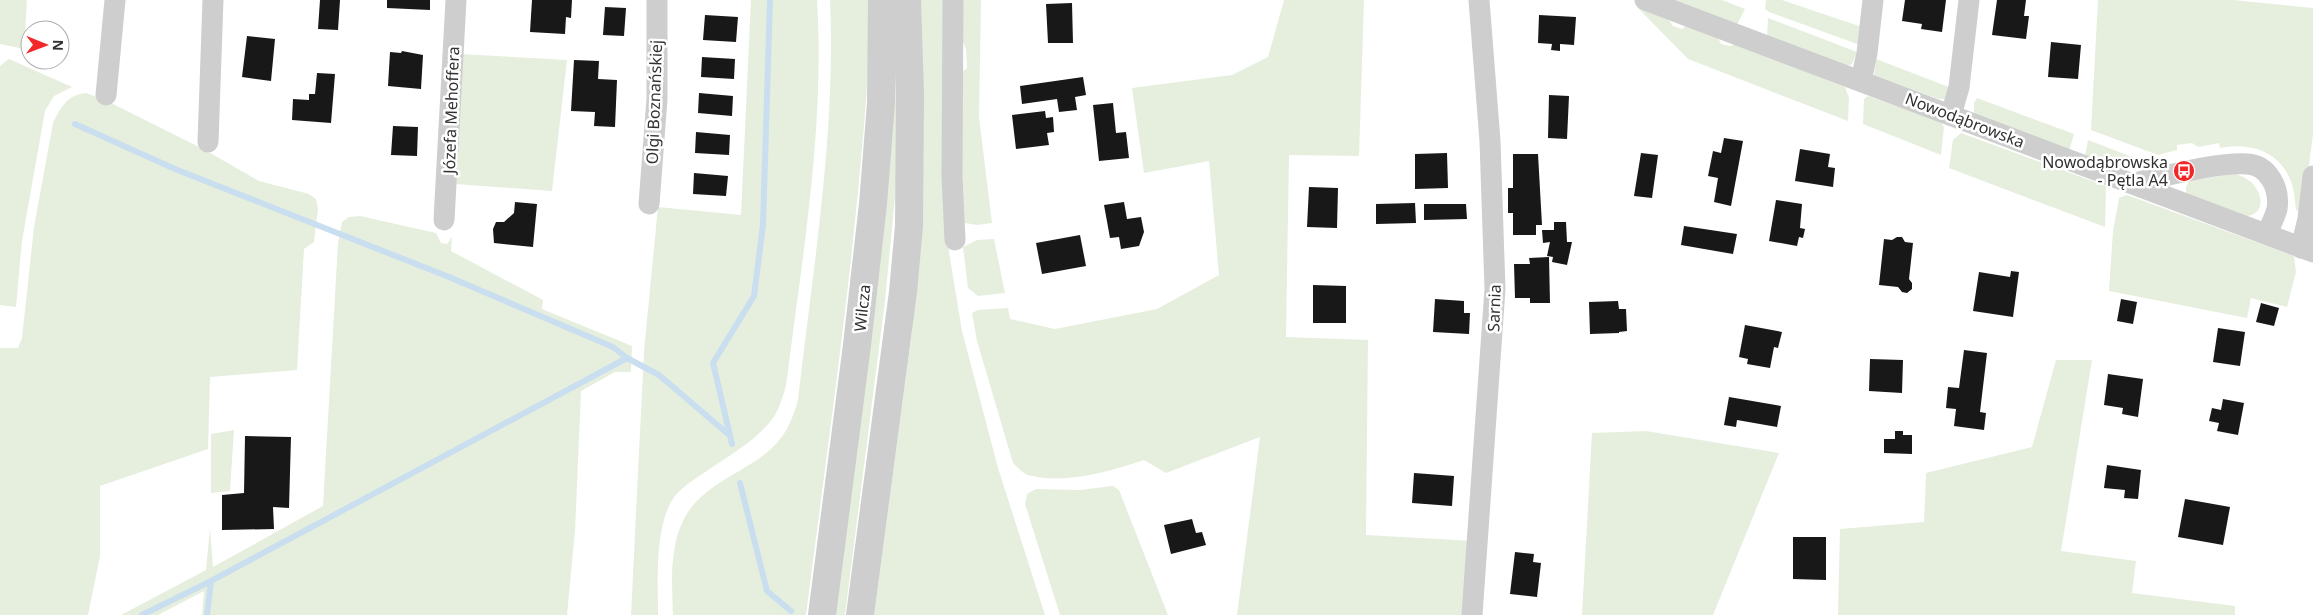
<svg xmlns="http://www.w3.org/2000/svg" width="2313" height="615" font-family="'Noto Sans',sans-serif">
  <rect width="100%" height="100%" fill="#fff"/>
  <path fill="#e6efde" d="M0,0H27L24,49L0,44Z
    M751,0H817C825,129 802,258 786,386C783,395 780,407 775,415C759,439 732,454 708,470C697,478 684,485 675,496C654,524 658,581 658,615H631L644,351L658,207L741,215Z
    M830,0H872C863,206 832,411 806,615H673C672,584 669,550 683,521C700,484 746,473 773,447C787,434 793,417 798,400C813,267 836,134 830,0Z
    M920,0H947L949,252L962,331L998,468L1045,615H874L912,331Z
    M963,0H981L979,117L992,223L977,225L965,223L961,216V73L967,68L966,49L961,37Z
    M1284,0H1364L1359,156L1289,155L1286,337L1368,340L1366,535L1473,541L1467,615H1237L1260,437L1166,473L1144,460C1111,471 1067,484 1032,476C1024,475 1019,469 1013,463L977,341L972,313L978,310L1008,308L1010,319L1055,329L1157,309L1219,275L1209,161L1144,173L1132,88L1232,75L1268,57Z
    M1671,0H1722L1745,9L1737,25Z
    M1766,0H1782L1862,27L1860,42L1857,44L1769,12L1765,9Z
    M2098,0H2233L2313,8V134L2303,214L2296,210C2295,200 2294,188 2290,179C2278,150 2248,142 2220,148L2219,143L2198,147L2192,143L2177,145V150L2158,155L2091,130Z
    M1638,8L1669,20L1673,26L1682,29L1686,26L1717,36L1721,44L1730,46L1736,44L1845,87L1849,98L1848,121L1688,59Z
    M1768,18L1857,52L1852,64L1847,66L1767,37Z
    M900,32L896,187L885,301L845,615H835L890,89Z
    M460,54L567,60L552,191L455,184Z
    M9,59L72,87L54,96L45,111L22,241L16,307L0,305V66Z
    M1876,59L1954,89L1945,99H1939L1874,76Z
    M86,93L105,100L205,150L259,181L309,194L316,199L318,208L314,242L304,249L297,370L210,377L208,449L100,486V556L88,615H0V348H18L22,338L34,227L53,123C61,107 67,95 86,93Z
    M1868,96L1941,122L1944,127L1941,155L1863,124L1864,99Z
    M1977,98L2074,134L2069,151L1974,114V103Z
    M1961,133L2106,186L2105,227L1949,168L1953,140Z
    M2088,140L2153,165L2126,168L2085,156Z
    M2234,174C2265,180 2270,218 2243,216L2186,195V187L2189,181Z
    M2127,195L2294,256L2296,272L2287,307L2251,298L2247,318L2109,291L2113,231L2119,198Z
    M360,216L436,233L441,243L447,244L452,237L451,251L543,300L542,309L632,346L631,372H615L581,391L575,531L567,615H202L204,591L158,615H121L206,570L210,528L213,567L323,506L338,243L342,222L349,217Z
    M994,239L1005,293L978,296L968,288L963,247L977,240Z
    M2056,360H2092L2061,551L2136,561L2132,593L2235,606V615H1838L1840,529L1924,522L1926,473L2032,447Z
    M234,430L230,491L211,493V434Z
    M1646,431L1779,453L1713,615H1582L1592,433Z
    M1113,486L1119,490L1168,615H1060L1025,504L1027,494L1036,489L1079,490Z"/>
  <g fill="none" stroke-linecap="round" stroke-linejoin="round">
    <path stroke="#c9deef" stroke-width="6" d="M75,124L175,169L449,277L613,347L627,358L659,375L728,434
      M732,444L713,363L754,296L763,225L770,0
      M740,483L767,591L791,611
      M142,615L211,581L627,358
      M207,615L211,581"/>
  </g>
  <path fill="#181818" d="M320,0H340L338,30L318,29Z
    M387,0H430V10L387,8Z
    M532,0H572L571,18L566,17L565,34L530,32Z
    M1905,0H1946L1942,32L1921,29L1922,24L1902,21Z
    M1997,0H2026L2024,16H2029L2026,39L1992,35Z
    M1072,3L1073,43H1048L1046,4Z
    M605,7L626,8L624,36L603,35Z
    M705,15L738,17L736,42L703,40Z
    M1539,15L1576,17L1574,45L1560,44V51L1551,50L1552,44L1538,43Z
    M247,36L275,39L271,81L242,77Z
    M2051,42L2081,45L2078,79L2048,77Z
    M402,51L423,55L421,89L388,86L390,52L401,53Z
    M702,57L735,59L734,79L701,77Z
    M574,60L599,61L598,79L617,80L615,127L594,126L595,112L571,111Z
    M317,73L335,74L331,123L292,120L293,99L309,100V94H315Z
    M1083,77L1086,95L1075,97L1077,110L1059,112L1057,99L1022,104L1020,86Z
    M699,93L733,96L732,116L698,113Z
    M1549,95L1569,96L1567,139L1548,138Z
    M1113,103L1116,133L1126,132L1129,158L1099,161L1093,105Z
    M1045,111L1046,118L1053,117L1054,132L1047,133L1049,145L1016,149L1012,115Z
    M393,126L418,127L417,156L391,155Z
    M696,132L730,135L729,155L695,153Z
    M1724,138L1743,141L1731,206L1714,202L1718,178L1708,176L1713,151L1721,153Z
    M1800,149L1830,154L1828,167L1835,168L1833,187L1795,181Z
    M1447,153L1448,188L1415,189V154Z
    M1641,153L1658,155L1652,198L1634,196Z
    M1513,154H1538L1542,225H1536V235H1513V213H1508V188H1513Z
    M694,173L728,176L726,196L693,194Z
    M1309,187L1338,188L1337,228L1307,227Z
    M1776,200L1802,204L1800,228L1805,229L1803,238L1799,237L1797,246L1769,241Z
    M515,202L537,204L533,247L494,243L493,229L496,222H504L514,213Z
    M1124,202L1127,219L1141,217L1144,232L1139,246L1121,249L1119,237L1110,238L1104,205Z
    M1415,203L1416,223L1376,224V204Z
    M1424,204H1466L1467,219L1424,220Z
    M1554,222H1566L1567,242H1572L1567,265L1552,262L1553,257L1547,256L1550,242L1543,243L1542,230H1554Z
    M1684,226L1737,234L1733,254L1681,245Z
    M1080,235L1086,266L1042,274L1036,243Z
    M1897,237H1902L1905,242L1913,243L1909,279L1912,283V289L1907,293L1902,292L1898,287L1879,285L1884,239L1892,240Z
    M1549,257L1550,303H1530V298H1515L1514,264H1530L1529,258Z
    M2011,271L2019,272L2013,317L1973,311L1979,272L2010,277Z
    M1313,285L1346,286V323H1313Z
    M1435,299L1464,301V313H1470L1469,334L1433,332Z
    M2121,299L2137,302L2133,324L2117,321Z
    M1618,301L1619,309H1626L1627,331L1619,332V333L1590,334L1589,302Z
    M2261,303L2279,308L2274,326L2256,322Z
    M1745,325L1782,332L1778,348L1774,347L1770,368L1747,364L1748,359L1739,357Z
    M2218,328L2245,332L2240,366L2213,362Z
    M1964,350L1987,353L1980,412L1986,413L1984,430L1954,426L1956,409L1946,408L1948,387L1959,388Z
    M1870,359L1903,360L1902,393L1869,391Z
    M2108,374L2143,379L2138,417L2122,414L2123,408L2104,405Z
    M1729,397L1781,406L1777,427L1737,420L1736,427L1724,425Z
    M2223,399L2244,403L2238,435L2217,431L2219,423L2209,421L2212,408L2221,410Z
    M1895,431H1903V435H1912V454L1884,453V439H1895Z
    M245,436L291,437L289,508L273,507L274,529L222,530V495L244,493Z
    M2107,465L2141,470L2138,499L2124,498L2125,490L2104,488Z
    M1414,473L1454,476L1452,506L1412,503Z
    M2185,499L2230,507L2223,545L2178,537Z
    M1192,519L1196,533L1202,532L1206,545L1171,554L1164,525Z
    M1793,537H1826V580L1793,579Z
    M1515,552L1534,554L1533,562L1541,563L1537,597L1510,594Z"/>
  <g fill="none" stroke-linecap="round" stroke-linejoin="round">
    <path stroke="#cecece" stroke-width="21" d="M953,0L952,176L955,240
      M1645,0L2313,252
      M1861,81L1867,53L1873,0
      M106,95L115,0
      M1951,115L1959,87L1969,0
      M208,142L213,0
      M2133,183C2163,177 2217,162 2247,164C2269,165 2280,189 2277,209C2275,217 2270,226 2267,234
      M649,204L657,99V0
      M444,220L456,0
      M2301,248L2308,219L2313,176
      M1472,615L1495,289L1490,141L1479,0"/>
    <path stroke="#cecece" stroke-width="28" d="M822,615L857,345L873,204L881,103L882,0
      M860,615L903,292L909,226L910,95L907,0"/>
  </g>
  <defs>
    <g id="bus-disc" transform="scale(1.125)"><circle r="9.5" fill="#f32728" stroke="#fff"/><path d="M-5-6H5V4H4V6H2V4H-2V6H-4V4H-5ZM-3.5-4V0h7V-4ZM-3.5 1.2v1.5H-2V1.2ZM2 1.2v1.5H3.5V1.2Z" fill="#fff"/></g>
  </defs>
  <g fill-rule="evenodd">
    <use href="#bus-disc" x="2184" y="171"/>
  </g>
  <g text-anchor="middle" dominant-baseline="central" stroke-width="5" stroke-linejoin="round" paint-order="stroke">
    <g font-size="16" fill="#313131" stroke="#fff">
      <text transform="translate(654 102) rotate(-88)">Olgi Boznańskiej</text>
      <text transform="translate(451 110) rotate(-88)">Józefa Mehoffera</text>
      <text transform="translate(1965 120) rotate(21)">Nowodąbrowska</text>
      <text transform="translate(862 308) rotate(-84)">Wilcza</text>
      <text transform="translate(1494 308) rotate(-88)">Sarnia</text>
    </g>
    <g font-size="16" fill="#313131" stroke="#fff" text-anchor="end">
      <text x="2168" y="162">Nowodąbrowska<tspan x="2168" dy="18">- Pętla A4</tspan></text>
    </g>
  </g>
  <g transform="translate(45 45) rotate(91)"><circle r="24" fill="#ffffff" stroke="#adadad"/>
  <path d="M0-4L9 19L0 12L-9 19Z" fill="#f32728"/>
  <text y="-8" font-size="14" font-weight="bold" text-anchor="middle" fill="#313131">N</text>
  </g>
</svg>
